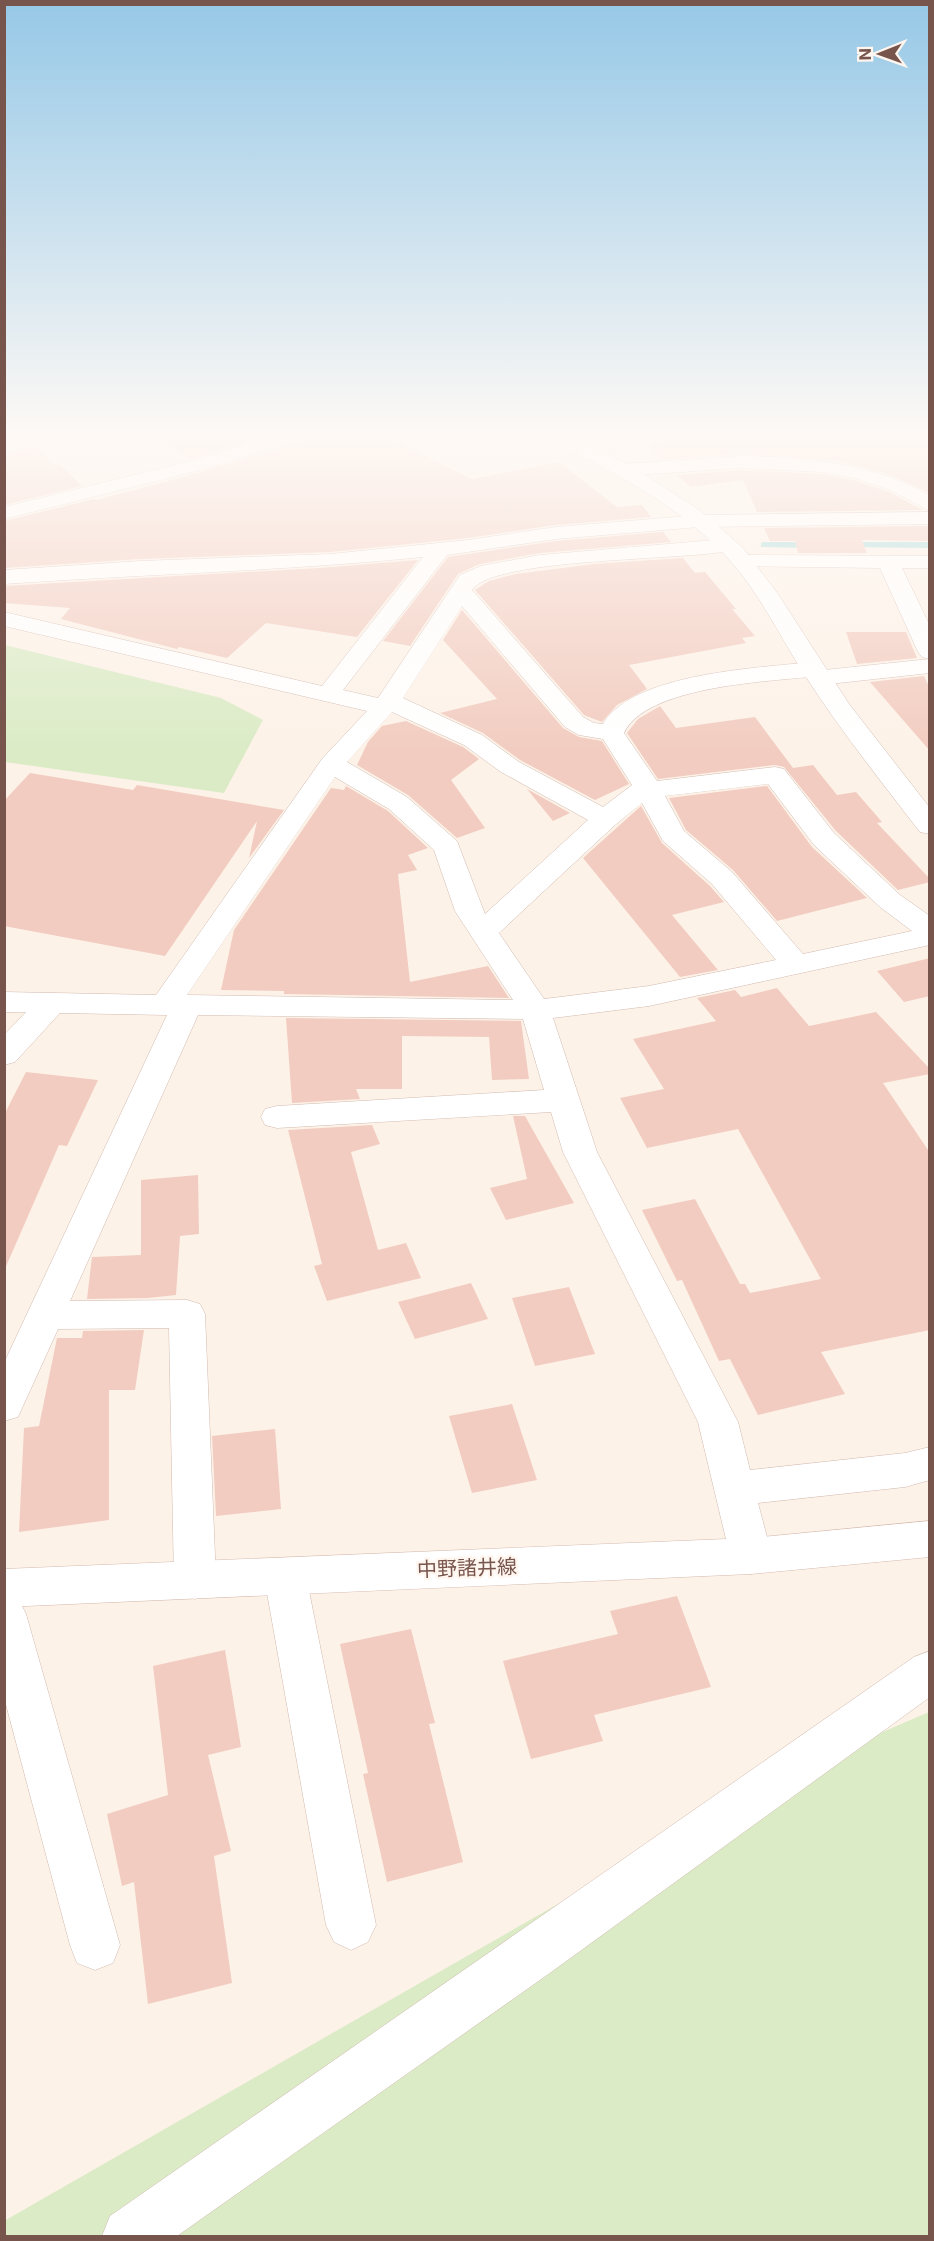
<svg xmlns="http://www.w3.org/2000/svg" width="934" height="2241" font-family="Inter,'Noto Sans JP',sans-serif">
  <rect width="100%" height="100%" fill="#fdf2e8"/>
  <path fill="#dbebc6" d="M5,645L221,698L263,720L224,793L5,762Z
    M929,1712V2236H5L4,2221L785,1774Z"/>
  <g fill="none" stroke-linecap="round" stroke-linejoin="round">
    <path fill="#a2d9d9" fill-rule="evenodd" d="M764,542H813L817,545L813,548L761,547V543Z
      M847,542H930V548L844,547V543Z"/>
  </g>
  <path fill="#f2ccc0" d="M158,437H262L189,459Z
    M302,437H387L472,479L559,462L617,507L642,505L651,517L556,525L468,538L330,552L140,559L4,568V521L94,499L96,500L198,473L298,443Z
    M683,437H930V493L885,473L838,461L789,456L739,454L662,459L648,444Z
    M37,447L54,465L60,464L82,486L4,505V454Z
    M739,470L823,474L857,481L891,493L923,510L757,512L743,480L690,487L677,475Z
    M930,526V541L862,540L867,553H798L795,541H770L764,528Z
    M663,532L671,542L540,553L480,564L458,574L410,646L383,641L448,557L556,541Z
    M683,558L695,573L705,572L736,609H732L755,636L742,638L746,643L629,665L647,689L617,705L602,722L584,715L475,590L489,581L516,574L594,564Z
    M418,560L357,637L266,623L227,658L179,647L177,649L61,619L70,608L4,603V586L319,568Z
    M462,610L563,728L579,737L602,741L629,784L595,800L520,760L483,733L440,713L497,699L443,640Z
    M846,632H906L917,658L857,664Z
    M924,676L930,689V751L870,682Z
    M660,706L676,728L755,717L793,768L813,765L837,795L856,792L882,822L877,823L930,879V882L898,890L836,831L784,767L775,765L658,779L627,733L638,719Z
    M406,721L463,747L479,759L451,780L485,828L457,838L408,795L357,765L368,742L382,726Z
    M30,773L133,790L137,785L284,810L249,858L257,821L165,956L4,926V801Z
    M346,786L388,811L428,848L408,855L417,870L398,874L410,982L488,966L509,998L284,994V991L221,990L234,930L331,788L344,790Z
    M767,786L812,847L867,898L777,921L733,870L686,830L669,798Z
    M527,789L570,813L553,821Z
    M641,806L662,843L710,886L724,902L672,915L718,970L680,977L583,858Z
    M930,958V996L904,1002L877,971Z
    M777,988L809,1026L876,1012L930,1069V1074L883,1083L930,1153V1330L821,1352L845,1394L758,1415L730,1359L719,1361L682,1280L677,1281L642,1210L695,1199L740,1284H745L750,1293L821,1279L738,1129L647,1148L620,1098L664,1089L633,1039L716,1021L697,998L735,990L741,997Z
    M286,1018L521,1021L529,1079L492,1080L489,1037L402,1036V1089H356L360,1099L292,1103Z
    M26,1072L98,1080L67,1146L59,1145L4,1271V1115Z
    M513,1116H525L574,1203L506,1220L490,1188L527,1179Z
    M372,1125L380,1144L351,1152L378,1250L406,1243L421,1278L327,1301L314,1266L322,1264L288,1130Z
    M198,1175L199,1234L180,1236L176,1295L148,1298L87,1299L92,1257L141,1255V1180Z
    M471,1283L488,1319L415,1339L398,1302Z
    M569,1287L595,1354L535,1366L512,1298Z
    M144,1330L135,1390H109V1520L19,1532L24,1428L39,1426L57,1338H82L83,1331Z
    M512,1404L537,1480L472,1493L449,1416Z
    M275,1429L281,1509L216,1516L212,1436Z
    M677,1596L711,1687L594,1715L603,1741L531,1759L503,1661L618,1634L610,1611Z
    M411,1629L435,1723L429,1724L463,1862L387,1882L363,1774L368,1773L340,1644Z
    M225,1650L241,1747L208,1755L231,1851L214,1856L232,1983L148,2004L134,1882L122,1886L107,1814L168,1795L153,1666Z"/>
  <g fill="none" stroke-linecap="round" stroke-linejoin="round">
    <g stroke="#d1bab0" stroke-width="1">
      <path id="minor" d="M270,437H300L297,441L197,471L4,519V507L183,463Z
        M739,456C806,457 871,462 930,496V511L892,491L858,479L823,472L739,468L623,476L616,474L613,470L616,466L623,464Z
        M930,512V524L699,527L556,539L447,555L343,690L378,698L460,575L481,566L540,555L726,539L734,540L737,545L734,550C687,561 494,557 472,590L583,717L594,723L603,724C633,673 758,668 813,662L821,664L824,670L930,659V673L820,685L812,683L809,677C762,682 646,687 624,733L657,781L775,767L784,769L834,833L900,895L930,916V945L649,1006L553,1018L597,1152L738,1422L750,1470L905,1453L930,1447V1480L905,1487L758,1503L772,1556L766,1569L751,1574L736,1569L730,1556L698,1422L563,1152L551,1112L277,1128L265,1125L261,1117L265,1109L277,1106L544,1090L523,1019L198,1015L70,1301L187,1300L200,1304L205,1314L216,1580L210,1593L195,1599L180,1593L174,1580L169,1328L58,1329L18,1417L4,1421V1363L167,1015L60,1013L15,1062L4,1065V1035L26,1012H4V992L156,995L322,759L367,711L4,626V612L322,686L423,557C284,571 144,574 4,584V570L140,561L330,554L468,540L556,527L699,515ZM462,606L565,727L579,735L603,739L632,785L603,807L519,762L482,735L403,698ZM392,712L464,745L501,772L588,820L485,914L457,841L407,797L347,762ZM335,777L389,809L434,850L455,911L513,1000L187,995ZM768,784L814,845L880,907L912,931L803,954L732,872L684,831L665,796ZM642,803L663,841L712,884L776,960L649,986L544,999L499,933L615,825Z
        M742,555L930,556V568H902L930,626V659L922,657L918,652L880,568L734,566L731,561L734,556Z
        M285,1558L300,1563L306,1576L376,1925L368,1942L351,1950L334,1942L326,1925L264,1576L270,1563Z
        M4,1595L19,1600L26,1614L120,1945L113,1963L95,1970L77,1963L70,1945L4,1697Z
        M930,1651V1697L547,1975L177,2236H102L110,2216L914,1657Z"/>
    </g>
    <g stroke="#d1bab0" stroke-width="1">
      <path id="tertiary" d="M546,437H572L635,468L702,512L742,547L778,594L849,704L930,808V834L920,832C879,779 838,727 802,671C778,632 758,591 727,557C678,505 613,471 549,441Z"/>
    </g>
    <g stroke="#d4b9ae" stroke-width="1">
      <path id="secondary" d="M930,1521V1557L751,1574L4,1607V1569L751,1538Z"/>
    </g>
    <use href="#minor" fill="#fff" fill-rule="evenodd"/>
    <use href="#tertiary" fill="#fff" fill-rule="evenodd"/>
    <use href="#secondary" fill="#fff" fill-rule="evenodd"/>
  </g>
  <linearGradient id="sky" x2="0" y2="1"><stop stop-color="#96c8e7"/><stop offset="0.58" stop-color="#fef9f5"/><stop offset="1" stop-color="#fef9f5" stop-opacity="0"/></linearGradient>
  <rect width="934" height="751" fill="url(#sky)"/>
  <g text-anchor="middle" dominant-baseline="central" stroke-width="5" stroke-linejoin="round" paint-order="stroke">
    <g font-size="20" fill="#77544c" stroke="#fff6ef">
      <text transform="translate(467 1568) rotate(-2)">中野諸井線</text>
    </g>
  </g>
  <rect width="934" height="2241" fill="none" stroke="#77544c" stroke-width="12"/>
  <g transform="translate(880 54) rotate(269)" stroke="#fff6ef" stroke-width="4.5" paint-order="stroke">
  <path d="M0-4.5L10 22L0 15L-10 22Z" fill="#77544c"/>
  <text y="-9" font-size="16" font-weight="bold" text-anchor="middle" fill="#77544c">N</text>
  </g>
</svg>
